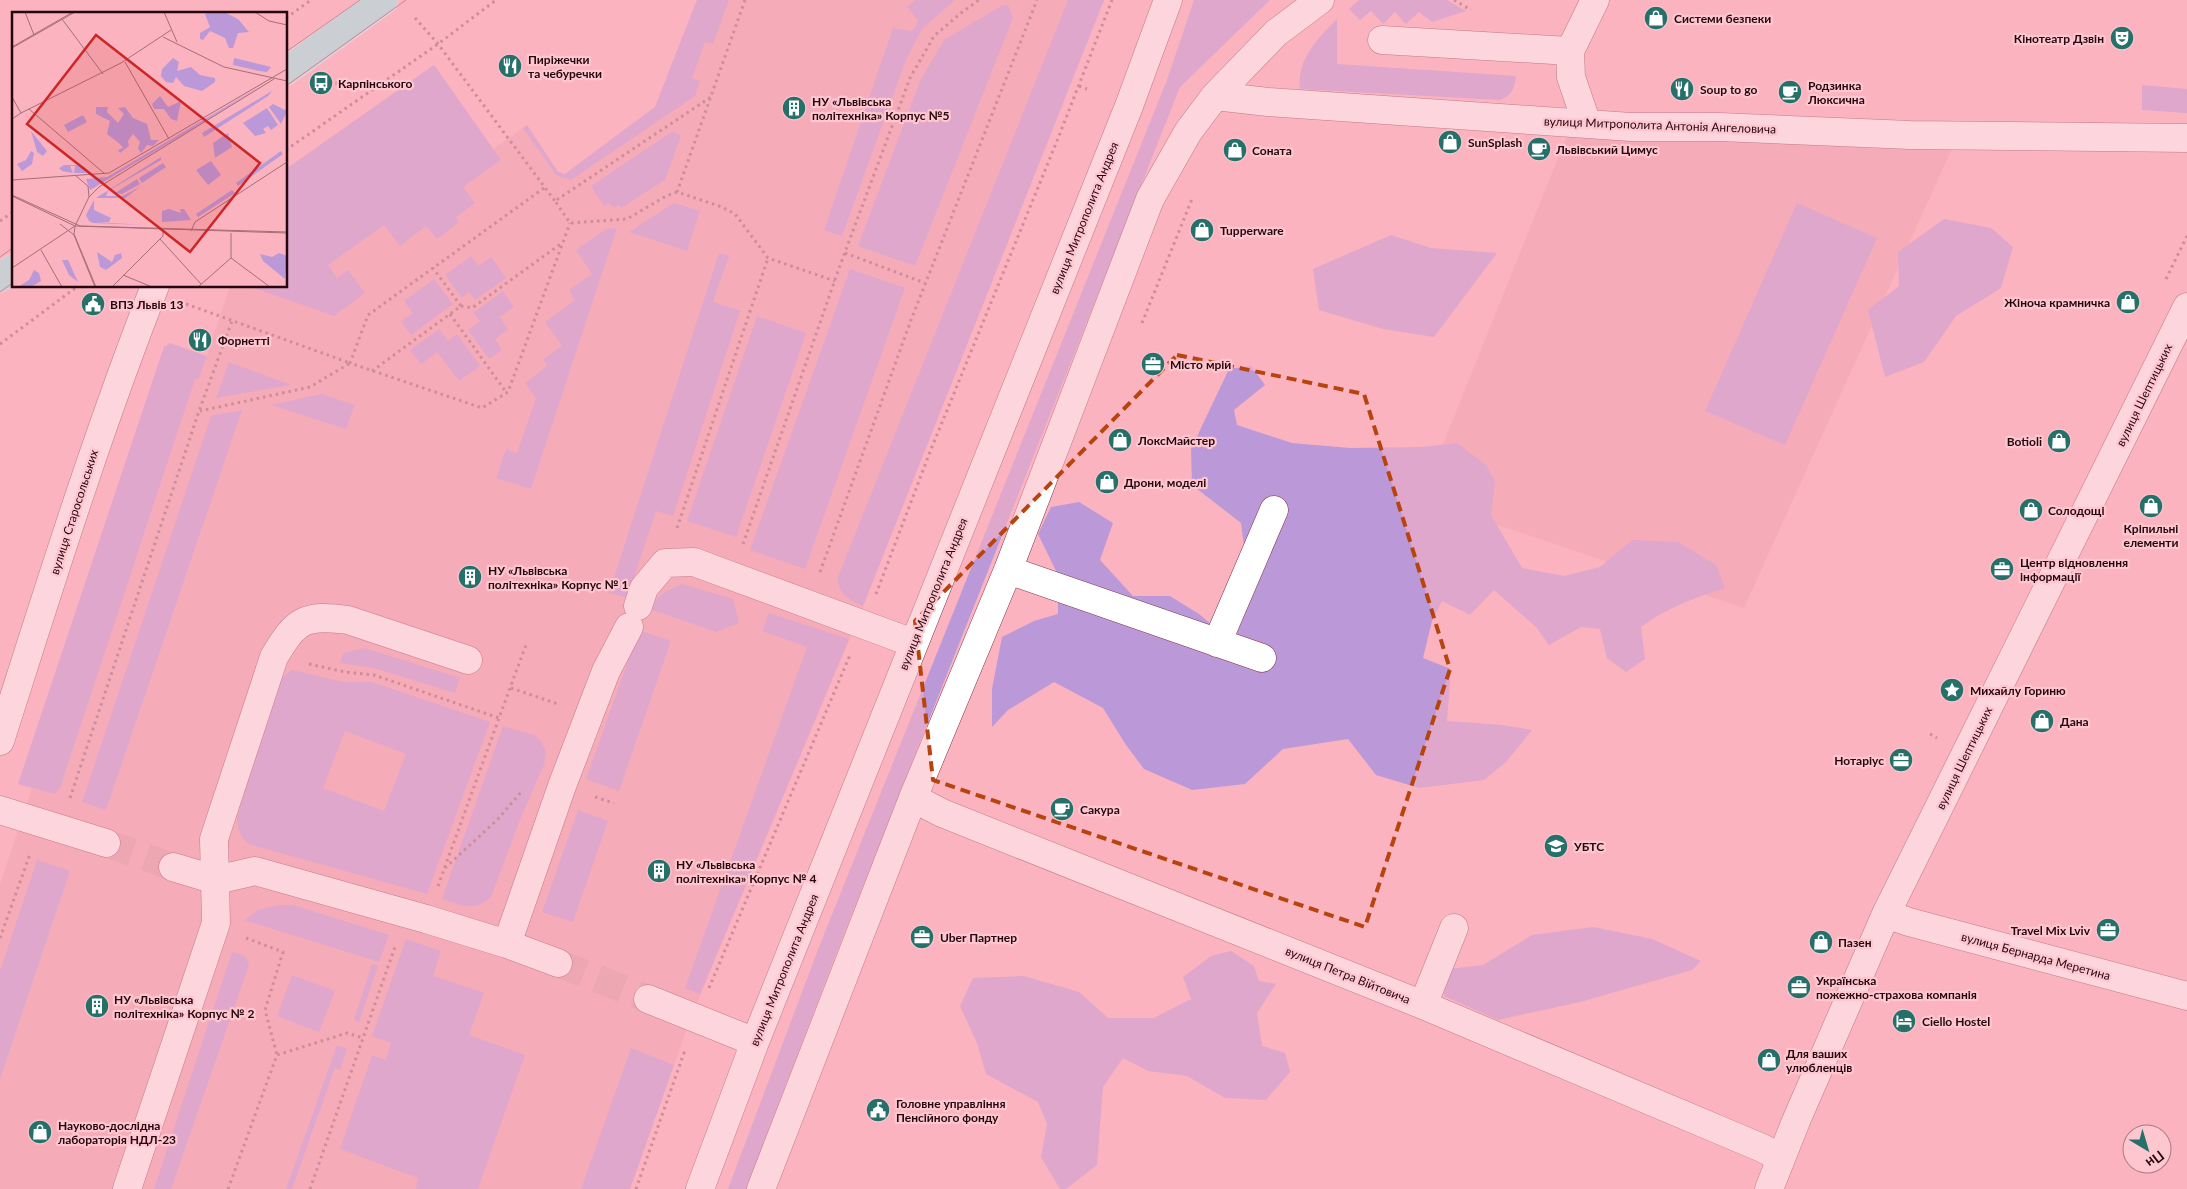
<svg xmlns="http://www.w3.org/2000/svg" width="2187" height="1189" font-family="Lato,sans-serif">
  <rect width="100%" height="100%" fill="#fbb3bf"/>
  <path fill="#f0a3b1" d="M697,0H1104L860,614L691,1017L630,1189H0V884L172,370L199,379L230,286H286V169L434,65L493,149L527,125L558,172L565,174L655,107Z
    M1568,133L1954,144L1744,608L1421,499Z"/>
  <path fill="#bb99d9" fill-rule="evenodd" d="M697,0H729L713,44L705,42L692,78L700,81L695,96L571,180L556,175L523,128L527,125L558,172L565,174L655,107Z
    M916,0H955L922,29L906,60L842,236L824,230L893,28L911,31L915,28L918,20L907,7Z
    M1068,0H1104L863,606C850,601 836,592 838,577Z
    M1194,0H1270L1180,87L836,954L746,1189H728L819,947L1167,80Z
    M1359,0H1447L1466,11L1432,22L1419,12L1406,24L1395,12L1383,24L1371,11L1360,20L1349,9Z
    M1003,5H1008L1013,18L915,266L858,246L920,81L944,40Z
    M1337,19V64L1516,76C1514,89 1513,95 1500,100L1300,89C1297,59 1317,39 1337,19Z
    M434,65L501,160L463,187L475,203L456,217L459,222L437,239L426,226L400,246L384,225L328,265L337,278L348,270L365,293L334,316L248,286H286V169Z
    M2142,85L2187,89V113L2142,110Z
    M673,131L681,136L665,180L621,208L619,205L613,208L609,203L604,206L591,186Z
    M674,203L700,211L687,251L629,232Z
    M1797,203L1877,238L1785,445L1705,411Z
    M1944,219L1991,228L2013,247L2001,288L1956,316L1924,362L1885,377L1868,310L1899,286L1898,252Z
    M617,228L531,489L496,478L506,449L517,453L536,398L525,383L547,366L543,359L562,346L545,322L575,300L569,290L592,274L576,250L606,229Z
    M1391,235L1431,248L1497,253L1434,337L1383,329L1319,310L1313,269Z
    M719,253L729,256L713,302L740,311L673,516L656,511L627,598L609,593Z
    M471,256L478,266L491,257L506,278L475,300L469,292L462,298L445,275Z
    M850,269L905,288L805,569L750,550Z
    M434,279L453,304L411,335L401,321L413,313L404,301Z
    M503,291L514,307L500,317L508,330L495,339L502,350L489,359L468,330L480,321L473,313Z
    M757,316L806,333L736,537L687,521Z
    M439,329L448,341L457,334L480,366L459,381L437,352L421,364L410,350Z
    M170,343L207,356L199,379H195L60,788L55,794L18,784L164,347Z
    M229,362L291,385L216,398Z
    M1251,366L1265,385L1234,410L1237,425L1292,443L1350,448L1422,447L1457,443L1486,465L1495,481L1491,515L1522,568L1564,576L1600,567L1632,540L1678,542L1716,565L1725,588C1694,598 1666,608 1641,627L1645,659L1626,672L1607,658L1600,629L1581,627L1549,645L1536,627L1494,590L1470,615L1442,601L1432,621L1423,658L1451,669L1447,721L1502,725L1532,730L1506,762L1484,780L1419,788L1376,775L1348,739L1283,749L1245,784L1192,790L1144,769L1126,745L1103,708L1054,682L1008,710L992,727V689L1002,637L1034,621L1058,614V575L1038,534L1051,507L1079,502L1113,523L1100,560L1133,596H1170L1199,614L1224,635L1245,613L1250,593L1241,523L1192,485L1191,449L1229,369Z
    M321,394L355,405L346,429L271,405Z
    M242,410L106,810L82,802L211,416Z
    M682,584L733,599L739,623L716,632L650,609C657,595 667,590 682,584Z
    M769,613L849,639L700,994L685,988L807,647L762,631Z
    M639,630L671,641L619,791L586,779Z
    M365,648L460,678L455,693L374,668L340,663L343,653Z
    M292,670L344,682H372L490,722L427,894L249,844C239,837 238,829 237,817L280,679ZM345,731L406,754L384,811L323,788Z
    M503,726L534,735L540,740L546,751L544,765L521,817L491,897C473,913 462,905 442,899Z
    M578,810L608,821L573,922L542,912Z
    M37,860L70,871L0,1079V971Z
    M279,905H293L389,935L379,962L244,920L258,910Z
    M1593,927L1652,939L1701,961L1692,970L1580,1002L1498,1020L1444,996L1448,969L1483,965L1532,935Z
    M406,939L441,951L433,976L484,993L469,1035L525,1055L478,1189H416L418,1178L340,1149L372,1055L386,1060L391,1043L372,1036Z
    M1231,951L1254,966L1259,981L1276,984L1257,1013L1262,1046L1285,1053L1290,1072L1266,1100L1225,1098L1187,1076L1148,1071L1123,1058L1103,1087L1097,1165L1066,1189H1060L1041,1157L1047,1124L1038,1102L986,1074L977,1043L960,1006L973,978L1024,976L1079,992L1108,1018H1154L1191,999L1183,977L1211,956Z
    M232,952L245,956L249,965L171,1189H154Z
    M372,964L378,966L359,1022L354,1020Z
    M292,975L335,991L319,1032L277,1016Z
    M337,1045L347,1049L340,1070L335,1068L292,1189H286Z
    M631,1048L674,1065L630,1189H581Z"/>
  <g fill="none" stroke-linecap="round" stroke-linejoin="round">
    <path stroke="#db99a5" stroke-width="28" stroke-dasharray="28 14" stroke-linecap="butt" d="M106,843L173,867
      M558,963L648,999"/>
    <g stroke="#7f3345" stroke-width="29">
      <path id="minor" d="M1382,40L1570,51
        M1215,96L1268,102L1631,127H1720L1910,135L2187,138
        M1587,124L1571,77L1570,51L1595,0
        M1008,570L1262,658
        M638,606L644,588L665,563L694,562L913,643
        M1217,643L1274,510
        M0,741C49,588 96,436 155,286
        M913,798L942,813L1423,1005L1762,1148L1781,1158
        M0,810L106,843
        M173,867L216,880L255,871L426,919L507,944L558,963
        M1886,914L1909,922L2187,996
        M507,944L562,786L606,671L629,627
        M648,999L755,1042
        M1423,1005L1454,928
        M127,1189L216,923L214,839L274,657C296,620 304,614 348,620L468,660
        M700,1189L755,1042L1129,106L1168,0
        M761,1189L913,798L1008,570L1150,199L1188,132L1215,96L1276,33L1320,0
        M1769,1189L1796,1121L1886,914L2187,307"/>
    </g>
    <g stroke="#fff" stroke-width="29">
      <path id="major" d="M286,71L384,0
        M0,278L14,268"/>
    </g>
    <path stroke="#94606a" stroke-width="3" stroke-dasharray="2.5 4" stroke-linecap="butt" d="M745,0L677,192L722,207L735,214L768,258L835,281
      M1454,0L1471,10
      M286,18L311,0
      M415,18L438,44L555,201
      M329,83L378,84
      M1079,86L1087,89
      M286,150L438,44L496,0
      M544,188L368,315L350,363L482,408L508,392L570,223
      M677,192L666,196L627,219L570,223L555,201L711,97
      M0,221L14,211
      M845,253L925,283
      M2166,279L2187,236
      M186,304L350,363L310,387L200,411
      M461,306L472,308L562,243
      M450,314L506,392
      M1142,323L1192,199
      M0,344L78,286
      M372,371L461,306L433,268
      M677,528L768,258
      M743,544L838,271L910,78L934,36L961,13L979,0
      M820,572L911,320L1037,0
      M876,594L930,452L1057,141L1112,0
      M309,664L345,672L374,675L499,718L527,642
      M511,688L558,704
      M1930,734L1937,738
      M595,797L614,803
      M70,798L199,411L232,321
      M445,868L497,820L523,790
      M438,886L499,718
      M0,938L30,854
      M246,938L283,952L265,1010L277,1055
      M709,988L850,655
      M228,1189L277,1055L347,1033L363,1038
      M310,1189L396,944
      M636,1189L685,1050"/>
    <use href="#minor" stroke="#fff" stroke-width="28"/>
    <use href="#major" stroke="#91efe8" stroke-width="28"/>
    <path stroke="#885660" stroke-width="1" d="M286,52L360,0
      M286,86L406,0
      M0,257L14,247
      M0,292L14,282"/>
  </g>
  <path d="M0 0H2187V1189H0ZM1177,355L1364,394L1450,669L1365,927L933,780L915,621Z" fill="#fbb3bf" fill-opacity=".55" fill-rule="evenodd"/>
  <path fill="none" stroke="#b8440d" stroke-width="4" stroke-dasharray="10 6" stroke-linejoin="round" d="M1177,355L1364,394L1450,669L1365,927L933,780L915,621Z"/>
  <defs>
    <g id="shop-disc" transform="scale(1.25)"><circle r="9.5" fill="#26706a" stroke="#fec6cf"/><path d="M-5-2.5h2.3a2.7 3.5 0 0 1 5.4 0H5L5.5 6h-11ZM-1.5-2.5h3a1.5 2.3 0 0 0-3 0Z" fill="#fff"/></g>
    <g id="theatre-disc" transform="scale(1.25)"><circle r="9.5" fill="#26706a" stroke="#fec6cf"/><path d="M-5-5.5Q0-4 5-5.5V0Q5 5 0 6Q-5 5-5 0ZM-3.3-2.5H-1v1.5H-3.3ZM1-2.5H3.3v1.5H1ZM-2.8 1Q0 5.5 2.8 1Z" fill="#fff"/></g>
    <g id="restaurant-disc" transform="scale(1.25)"><circle r="9.5" fill="#26706a" stroke="#fec6cf"/><path d="M-5-6h1v4h1v-4h1v4h1v-4h1v5L-1.5 .5V6h-2V.5L-5-1ZM5-6V6H3V1.5H1.5Q1.5-4 5-6Z" fill="#fff"/></g>
    <g id="bus-disc" transform="scale(1.25)"><circle r="9.5" fill="#26706a" stroke="#fec6cf"/><path d="M-5-6H5V4H4V6H2V4H-2V6H-4V4H-5ZM-3.5-4V0h7V-4ZM-3.5 1.2v1.5H-2V1.2ZM2 1.2v1.5H3.5V1.2Z" fill="#fff"/></g>
    <g id="cafe-disc" transform="scale(1.25)"><circle r="9.5" fill="#26706a" stroke="#fec6cf"/><path d="M-5.5-4.5H6V0H3Q3 3.5 0 3.5H-2.5Q-5.5 3.5-5.5 0ZM3-3.2v2h1.7v-2ZM-6 4.5H4V6H-6Z" fill="#fff"/></g>
    <g id="building-disc" transform="scale(1.25)"><circle r="9.5" fill="#26706a" stroke="#fec6cf"/><path d="M-4-6H4V6H1V3H-1V6H-4ZM-2.5-4.3h1.7v1.8h-1.7ZM.8-4.3h1.7v1.8H.8ZM-2.5-1h1.7V.8h-1.7ZM.8-1h1.7V.8H.8Z" fill="#fff"/></g>
    <g id="civic-disc" transform="scale(1.25)"><circle r="9.5" fill="#26706a" stroke="#fec6cf"/><path d="M-.6-6.5H3V-4.5H.6V-3L4-1V1h2V6H-6V1h2V-1L-.6-3ZM-1.2 2.5V6h2.4V2.5Z" fill="#fff"/></g>
    <g id="office-disc" transform="scale(1.25)"><circle r="9.5" fill="#26706a" stroke="#fec6cf"/><path d="M-6-3h4V-5.5h4V-3h4V5H-6ZM-1-4.5V-3h2v-1.5ZM-6 0V1H6V0Z" fill="#fff"/></g>
    <g id="sight-disc" transform="scale(1.25)"><circle r="9.5" fill="#26706a" stroke="#fec6cf"/><path d="M0-6L1.8-2.2L6-1.7L2.9 1.2L3.7 5.4L0 3.3L-3.7 5.4L-2.9 1.2L-6-1.7L-1.8-2.2Z" fill="#fff"/></g>
    <g id="university-disc" transform="scale(1.25)"><circle r="9.5" fill="#26706a" stroke="#fec6cf"/><path d="M0-5L7-2L0 1L-7-2ZM-4 1L0 2.5L4 1V4Q0 6-4 4Z" fill="#fff"/></g>
    <g id="hotel-disc" transform="scale(1.25)"><circle r="9.5" fill="#26706a" stroke="#fec6cf"/><path d="M-6-4.5h1.5V1H6V5H4.5V3h-9V5H-6ZM-4 0a1.8 1.8 0 1 1 3.6 0ZM.5 0V-2.5h3Q6-2.5 6 0Z" fill="#fff"/></g>
  </defs>
  <g fill-rule="evenodd">
    <use href="#shop-disc" x="1656" y="18"/>
    <use href="#theatre-disc" x="2122" y="38"/>
    <use href="#restaurant-disc" x="510" y="66"/>
    <use href="#bus-disc" x="321" y="83"/>
    <use href="#restaurant-disc" x="1682" y="89"/>
    <use href="#cafe-disc" x="1790" y="92"/>
    <use href="#building-disc" x="794" y="108"/>
    <use href="#shop-disc" x="1450" y="142"/>
    <use href="#cafe-disc" x="1539" y="149"/>
    <use href="#shop-disc" x="1235" y="150"/>
    <use href="#shop-disc" x="1202" y="230"/>
    <use href="#shop-disc" x="2128" y="302"/>
    <use href="#civic-disc" x="93" y="304"/>
    <use href="#restaurant-disc" x="200" y="340"/>
    <use href="#office-disc" x="1153" y="364"/>
    <use href="#shop-disc" x="1120" y="440"/>
    <use href="#shop-disc" x="2059" y="441"/>
    <use href="#shop-disc" x="1107" y="482"/>
    <use href="#shop-disc" x="2151" y="506"/>
    <use href="#shop-disc" x="2031" y="510"/>
    <use href="#office-disc" x="2002" y="569"/>
    <use href="#building-disc" x="470" y="577"/>
    <use href="#sight-disc" x="1952" y="690"/>
    <use href="#shop-disc" x="2042" y="721"/>
    <use href="#office-disc" x="1901" y="760"/>
    <use href="#cafe-disc" x="1062" y="809"/>
    <use href="#university-disc" x="1556" y="846"/>
    <use href="#building-disc" x="659" y="871"/>
    <use href="#office-disc" x="2108" y="930"/>
    <use href="#office-disc" x="922" y="937"/>
    <use href="#shop-disc" x="1821" y="942"/>
    <use href="#office-disc" x="1799" y="987"/>
    <use href="#building-disc" x="97" y="1006"/>
    <use href="#hotel-disc" x="1904" y="1021"/>
    <use href="#shop-disc" x="1769" y="1060"/>
    <use href="#civic-disc" x="878" y="1110"/>
    <use href="#shop-disc" x="40" y="1132"/>
  </g>
  <g text-anchor="middle" dominant-baseline="central" stroke-width="4.5" stroke-linejoin="round" paint-order="stroke">
    <g font-size="12" font-weight="bold" fill="#26070f" stroke="#fec6cf" text-anchor="start">
      <text x="1674" y="18">Системи безпеки</text>
      <text x="2104" y="38" text-anchor="end">Кінотеатр Дзвін</text>
      <text x="528" y="59">Пиріжечки<tspan x="528" dy="14">та чебуречки</tspan></text>
      <text x="338" y="83">Карпінського</text>
      <text x="1808" y="85">Родзинка<tspan x="1808" dy="14">Люксична</tspan></text>
      <text x="1700" y="89">Soup to go</text>
      <text x="812" y="101">НУ «Львівська<tspan x="812" dy="14">політехніка» Корпус №5</tspan></text>
      <text x="1468" y="142">SunSplash</text>
      <text x="1556" y="149">Львівський Цимус</text>
      <text x="1252" y="150">Соната</text>
      <text x="1220" y="230">Tupperware</text>
      <text x="2110" y="302" text-anchor="end">Жіноча крамничка</text>
      <text x="110" y="304">ВПЗ Львів 13</text>
      <text x="218" y="340">Форнетті</text>
      <text x="1170" y="364">Місто мрій</text>
      <text x="1138" y="440">ЛоксМайстер</text>
      <text x="2042" y="441" text-anchor="end">Botioli</text>
      <text x="1124" y="482">Дрони, моделі</text>
      <text x="2048" y="510">Солодощі</text>
      <text x="2151" y="528" text-anchor="middle">Кріпильні<tspan x="2151" dy="14">елементи</tspan></text>
      <text x="2020" y="562">Центр відновлення<tspan x="2020" dy="14">інформації</tspan></text>
      <text x="488" y="570">НУ «Львівська<tspan x="488" dy="14">політехніка» Корпус № 1</tspan></text>
      <text x="1970" y="690">Михайлу Гориню</text>
      <text x="2060" y="721">Дана</text>
      <text x="1884" y="760" text-anchor="end">Нотаріус</text>
      <text x="1080" y="809">Сакура</text>
      <text x="1574" y="846">УБТС</text>
      <text x="676" y="864">НУ «Львівська<tspan x="676" dy="14">політехніка» Корпус № 4</tspan></text>
      <text x="2090" y="930" text-anchor="end">Travel Mix Lviv</text>
      <text x="940" y="937">Uber Партнер</text>
      <text x="1838" y="942">Пазен</text>
      <text x="1816" y="980">Українська<tspan x="1816" dy="14">пожежно-страхова компанія</tspan></text>
      <text x="114" y="999">НУ «Львівська<tspan x="114" dy="14">політехніка» Корпус № 2</tspan></text>
      <text x="1922" y="1021">Сiello Hostel</text>
      <text x="1786" y="1053">Для ваших<tspan x="1786" dy="14">улюбленців</tspan></text>
      <text x="896" y="1103">Головне управління<tspan x="896" dy="14">Пенсійного фонду</tspan></text>
      <text x="58" y="1125">Науково-дослідна<tspan x="58" dy="14">лабораторія НДЛ-23</tspan></text>
    </g>
    <g font-size="12" fill="#26070f" stroke="#fec6cf">
      <text transform="translate(1660 125) rotate(2)">вулиця Митрополита Антонія Ангеловича</text>
      <text transform="translate(1084 218) rotate(-68)">вулиця Митрополита Андрея</text>
      <text transform="translate(2144 395) rotate(-64)">вулиця Шептицьких</text>
      <text transform="translate(74 512) rotate(-72)">вулиця Старосольських</text>
      <text transform="translate(933 594) rotate(-68)">вулиця Митрополита Андрея</text>
      <text transform="translate(1964 758) rotate(-64)">вулиця Шептицьких</text>
      <text transform="translate(2036 956) rotate(15)">вулиця Бернарда Меретина</text>
      <text transform="translate(784 970) rotate(-68)">вулиця Митрополита Андрея</text>
      <text transform="translate(1348 975) rotate(22)">вулиця Петра Війтовича</text>
    </g>
  </g>
  <g transform="translate(12 12)">
    <rect width="275" height="275" fill="#fbb3bf"/>
    <path d="M199,0H212L226,7L237,20L226,21L221,36H217L213,26L198,19L191,28L188,27V21L198,15L193,2ZM161,46L167,50L165,59L179,55L188,63L203,66V70L190,79L172,74L164,65L161,71L154,70L149,64L150,57ZM222,46L259,55L255,60L247,59L221,53ZM252,72L172,122L78,178L74,167L95,165ZM260,79L256,84L192,125L190,121ZM148,84L156,95L169,89L165,109L159,107L152,97H142L140,92ZM261,92L275,99L269,112L257,95ZM84,95H96L95,100L106,111L112,102L106,96L113,95L121,106L135,112L139,128H147L141,134L135,133L129,141L126,136L128,130L121,122L116,129L117,134L108,141L106,138L111,136L108,132L95,122L98,109L84,102ZM255,96L266,113L259,118L256,114L251,117L254,121L243,124L231,111ZM71,103L75,110L56,120L52,113ZM19,119L35,139L31,144L25,140ZM216,121L220,135L203,146L201,131ZM19,139L22,141L20,152L10,159L5,152L14,148ZM269,139L271,142L226,174L224,171ZM149,145V148L96,179L94,184H111L129,174L113,186H84ZM199,149L209,163L196,173L184,158ZM151,151L154,155L130,171L127,166ZM52,153H64L72,155L78,161H62L63,154H58L61,161L50,159L47,156ZM125,167L128,172L110,182L103,181ZM220,178L223,181L186,205L184,202ZM82,188V198L99,206L97,210H84L132,213L81,211L77,209L74,203ZM157,197L169,201L168,197H172L179,208L150,210V199ZM85,240L100,250L103,243L109,241L110,246L94,258L88,255ZM267,241L275,244L273,267L251,249L248,242L260,245ZM50,248H56L66,270L57,263ZM22,258L27,261L29,269L19,275H6L17,268Z" fill="#bb99d9"/>
    <path fill="none" stroke="#a66e79" stroke-width="1" d="M13,0L22,23M152,0L165,30M243,0L257,9L275,13M50,7L91,62M151,25L212,55L275,69M0,35L61,0M0,36L63,0M113,50L157,127M0,85L9,101L0,107M17,97L93,162M9,101L109,51L159,18M64,164L76,174L77,185M0,168L97,161L275,57M0,183L68,214L275,220M0,184L63,214L275,221M48,212L62,223L83,275M63,214L77,185L87,175L262,67M63,215L62,222L84,275M179,219L183,210L275,150M148,227L189,272M29,238L50,275M219,246L258,275M0,256L63,214M111,263L140,275M100,275L151,224V218M186,275L219,246V221"/>
    <path fill="#cd2627" fill-opacity="0.15" stroke="#cd2627" stroke-width="2.5" d="M84,23L248,151L178,240L15,112Z"/>
    <rect width="275" height="275" fill="none" stroke="#26070f" stroke-width="2.5"/>
  </g>
  <g transform="translate(2147 1149) rotate(142)"><circle r="24" fill="#fec6cf" stroke="#a87a82"/>
  <path d="M0-4L9 19L0 12L-9 19Z" fill="#26706a"/>
  <text y="-8" font-size="14" font-weight="bold" text-anchor="middle" fill="#26070f">Пн</text>
  </g>
</svg>
